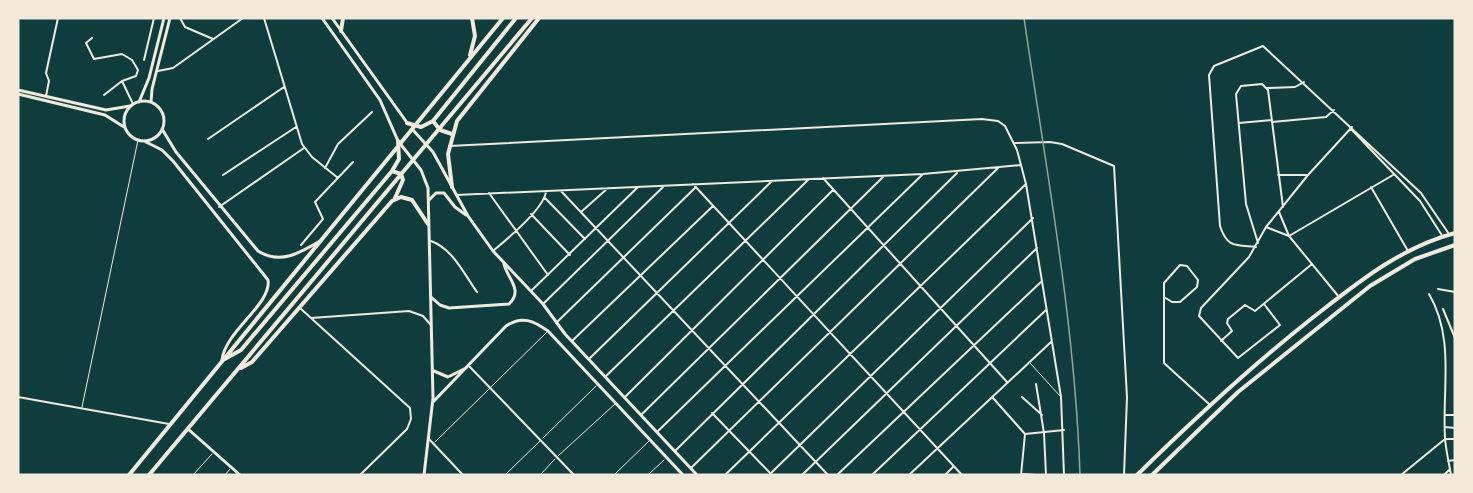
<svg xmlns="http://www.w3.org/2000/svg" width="1473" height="493" font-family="'Exo 2',sans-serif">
  <rect width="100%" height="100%" fill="#0f3d3e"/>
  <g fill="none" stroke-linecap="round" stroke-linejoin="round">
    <path stroke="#f1e9da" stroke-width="1" d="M1030,363L1060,396
      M82,407L138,140
      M543,438L596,386
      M435,442L547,332
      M558,456L615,404
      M193,475L212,454
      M225,475L230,469
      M505,475L540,441
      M540,475L555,459
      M614,475L649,441
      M648,475L664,460"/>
    <path stroke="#f1e9da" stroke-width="2" d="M180,18L185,27L213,39
      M264,18L302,144L312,157L338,178
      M92,38L86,43L94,59L122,54L132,60L138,70L136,76L122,81L104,95
      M144,60L154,18
      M158,71L173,68L243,18
      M122,81L133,104
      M1267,88L1295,87L1304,82
      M46,96L49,81L46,73L58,18
      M1272,122L1326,117L1334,110
      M1239,123L1272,120
      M1350,128L1420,201L1443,237
      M208,139L284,87
      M1015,143L1050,142L1062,144L1114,166L1127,397L1124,475
      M449,146L982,119L998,121L1005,126L1017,150L1026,184L1061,397L1064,475
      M325,168L338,144L372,112
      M223,175L296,127
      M1278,175H1308
      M823,178L1007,382
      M693,184L962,475
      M1371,187L1408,251
      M561,191L828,475
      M489,193L548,275
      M456,195L923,174L1021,165
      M545,198L585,239
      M219,207L304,148
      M581,212L608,188
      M1279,212L1289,236L1339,297
      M531,214L570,255
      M1266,227L1289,236
      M1289,236L1393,175
      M431,241C453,249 464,274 477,292
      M1258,243L1246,204L1236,94L1241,86L1262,84L1268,90L1283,207
      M301,245L323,219L315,202L353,162
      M1256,247C1236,245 1227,248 1220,226L1209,75L1214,66L1263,46L1421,193L1449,234
      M493,251C507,239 545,208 546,191
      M1438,289L1455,292
      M531,291L638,187
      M1429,294C1455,338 1442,389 1445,438C1446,451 1449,463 1451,475
      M1164,297L1172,302H1180L1197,287L1198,280L1187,266L1180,265L1164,283V363L1209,404
      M543,304L663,187
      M1264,304L1280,325L1238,358L1199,316L1201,308L1249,257L1266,227L1308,175L1352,127
      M300,308L410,408L411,419L407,429L360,475
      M1443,309L1455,338
      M311,318L409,311L423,316L430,324
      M556,323L696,187
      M572,341L713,206
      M1221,341L1232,331L1227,323L1228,319L1245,305L1255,311L1312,264
      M589,359L772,181
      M469,366L574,475
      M605,377L808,180
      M1036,384L1044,433L1046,475
      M18,397L169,424
      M625,397L833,190
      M1022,397L1042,415
      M993,398L1025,434L1021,475
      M712,413L772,475
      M641,415L883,177
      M1446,415H1455
      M1445,427L1455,428
      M657,432L922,175
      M1025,434L1064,430
      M428,438L463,475
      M675,451L957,173
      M1448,461L1455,460
      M691,468L998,168
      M1023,474L1035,475
      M725,475L1026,184
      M769,475L1033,218
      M802,475L1037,248
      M837,475L1042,281
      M872,475L1046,310
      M909,475L1051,342
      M945,475L953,467
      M1401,475L1445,439H1455
      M1444,475L1450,469"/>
    <path stroke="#f1e9da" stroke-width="3" d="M18,90L106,110L130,106
      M18,94L105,115L124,127
      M124 121a20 20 0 1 1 40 0a20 20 0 1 1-40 0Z
      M139,102L149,78L164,18
      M151,102L152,89L170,18
      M162,129L176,152L258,251C280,265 300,253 320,241
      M144,141L162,150L173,161L268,280C272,304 225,331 222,360"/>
    <path stroke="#f1e9da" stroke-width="3" d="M322,18L380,100L398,141L421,170L428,188L433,398L424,475
      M332,18L408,124
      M412,129L433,152L468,216L493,251L543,304L565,334L697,475
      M429,200L436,193H444L455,207L466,215
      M431,297L440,305L449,308L509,304C524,290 507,278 504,264
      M434,371L448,377L466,368
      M433,402L506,326C522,315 534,321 548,331L683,475
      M188,429L240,475"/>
    <path stroke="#f1e9da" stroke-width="4" d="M341,31L343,18
      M470,55L475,36L472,18
      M433,121L440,130L452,134
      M407,123L421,127L433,121L516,18
      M392,171L401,174L403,180L395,198
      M452,187L448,154L457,121L539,18
      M223,360L241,350L392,171L399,159L398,141
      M241,368L252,362L392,201L401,197L412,200L428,224
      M129,475L503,18
      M149,475L532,18
      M1137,475C1193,420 1249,368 1311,319C1356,284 1399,248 1455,233
      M1152,475L1238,392L1370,286L1415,259L1455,245"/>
    <path stroke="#97a49c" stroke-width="1.5" d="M1024,18C1046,169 1075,322 1080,475"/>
  </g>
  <rect width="1473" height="493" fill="none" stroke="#f1e9da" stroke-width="39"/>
</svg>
